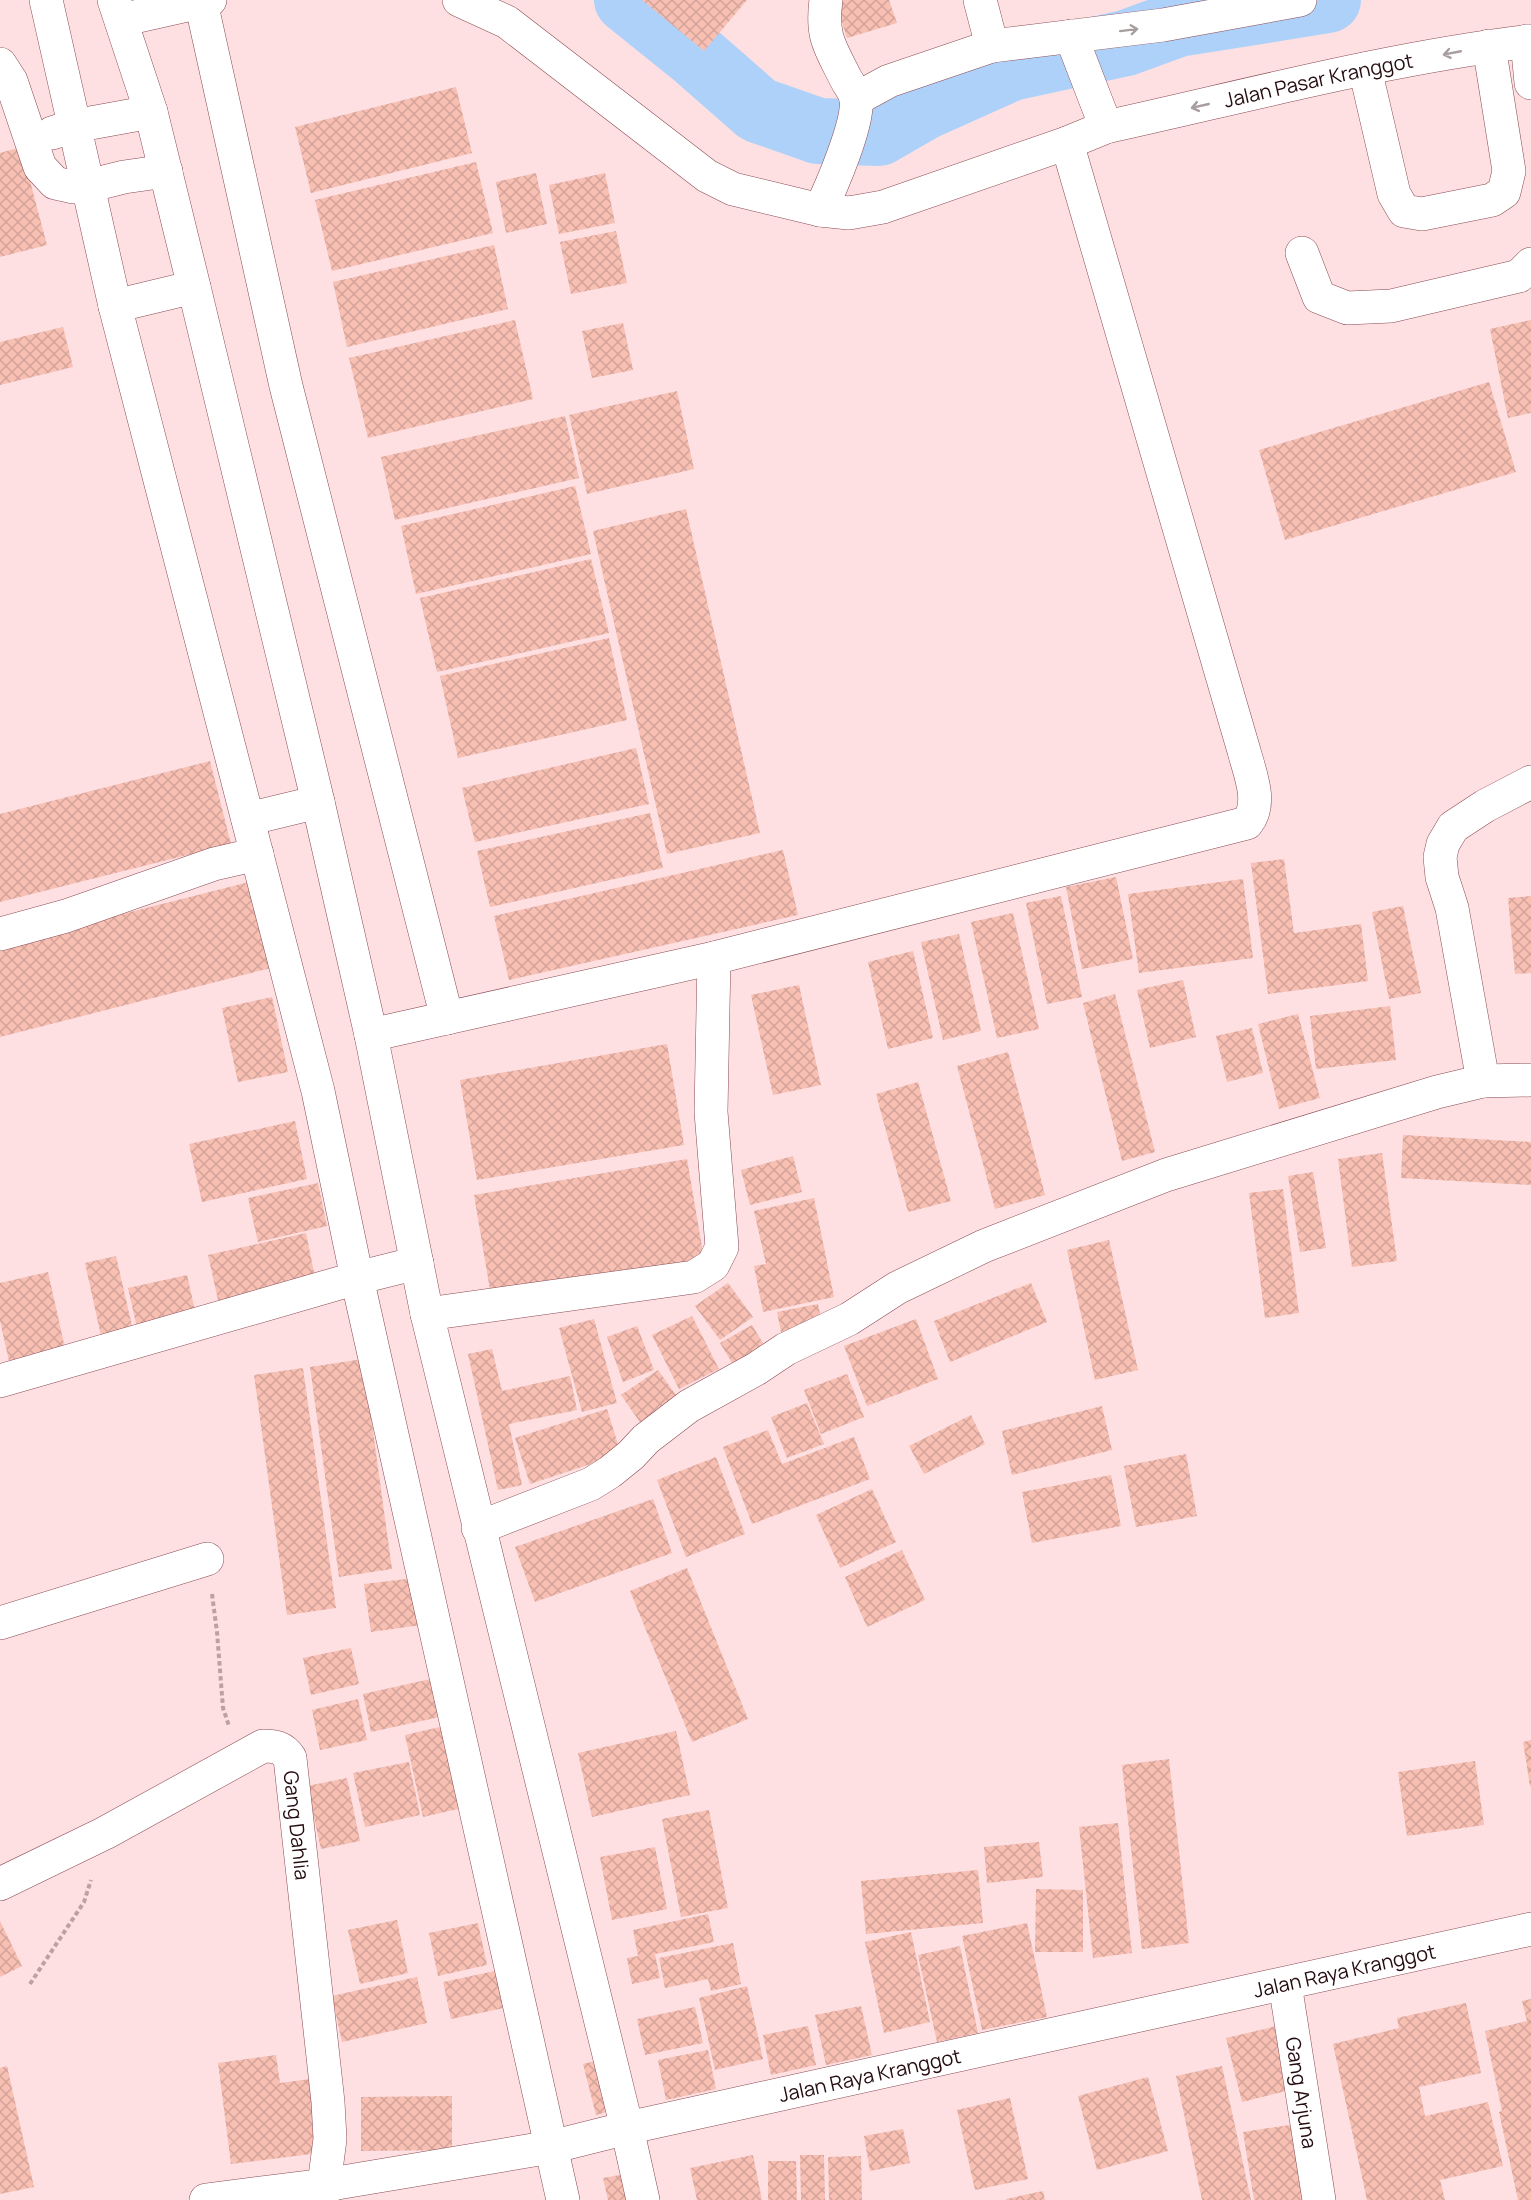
<svg xmlns="http://www.w3.org/2000/svg" width="1531" height="2200" font-family="Manrope,sans-serif">
  <defs>
    <pattern id="building-cross-hatch" width="8" height="8" patternUnits="userSpaceOnUse" patternTransform="scale(1.5)"><rect width="8" height="8" fill="#f8bfb3"/><path d="M0 0l8 8M0 8l8-8" fill="none" stroke="#d4a399"/></pattern>
  </defs>
  <rect width="100%" height="100%" fill="#fee0e2"/>
  <g fill="none" stroke-linecap="round" stroke-linejoin="round">
    <path stroke="#add1f9" stroke-width="66" d="M627,0L693,53L758,110L818,131L879,133L926,106L1011,68L1126,43L1178,24L1328,0"/>
  </g>
  <path fill="url(#building-cross-hatch)" d="M642,0H747L704,51Z
    M835,0H889L897,23L847,38Z
    M456,87L472,153L311,193L295,127Z
    M21,147L47,245L0,257V153Z
    M476,162L493,233L332,271L315,200Z
    M536,173L547,224L506,233L496,182Z
    M605,173L615,223L559,234L549,185Z
    M616,231L627,283L571,294L560,242Z
    M494,245L508,309L347,347L333,282Z
    M515,320L533,399L368,438L349,358Z
    M1531,320V413L1508,418L1490,329Z
    M623,323L633,370L592,378L582,331Z
    M63,327L73,367L0,385V342Z
    M1489,382L1516,472L1285,540L1259,450Z
    M677,391L694,469L587,494L569,415Z
    M565,416L579,478L395,520L381,457Z
    M575,486L591,554L416,594L401,526Z
    M686,509L760,833L667,854L593,531Z
    M591,559L609,633L437,672L420,598Z
    M609,638L627,720L458,758L440,676Z
    M636,748L649,804L475,842L462,788Z
    M210,761L231,844L0,902V814Z
    M650,813L663,868L490,907L477,851Z
    M783,850L798,915L509,980L494,916Z
    M1284,859L1294,933L1361,924L1368,981L1268,994L1251,863Z
    M1116,877L1133,959L1082,969L1066,887Z
    M1243,879L1253,958L1139,973L1128,894Z
    M253,881L275,967L0,1037V945Z
    M1061,896L1082,997L1047,1004L1026,903Z
    M1531,896V973L1515,974L1508,898Z
    M1403,906L1421,993L1389,999L1372,912Z
    M1013,913L1039,1029L997,1038L971,922Z
    M959,934L981,1031L943,1040L921,942Z
    M913,951L933,1038L888,1049L868,962Z
    M1183,980L1196,1037L1150,1048L1137,990Z
    M799,985L821,1085L773,1095L751,995Z
    M1115,994L1155,1152L1122,1161L1083,1003Z
    M272,997L288,1072L238,1082L222,1008Z
    M1390,1006L1396,1060L1316,1069L1310,1016Z
    M1298,1014L1320,1098L1279,1109L1258,1024Z
    M1252,1028L1263,1073L1227,1082L1216,1036Z
    M667,1044L684,1145L477,1180L460,1080Z
    M1008,1052L1045,1195L995,1209L957,1066Z
    M918,1082L951,1201L908,1212L876,1094Z
    M295,1121L307,1179L202,1202L189,1144Z
    M1403,1135L1531,1142V1185L1401,1178Z
    M1382,1153L1397,1261L1352,1267L1338,1159Z
    M793,1156L802,1192L750,1205L741,1170Z
    M687,1159L704,1259L491,1296L474,1195Z
    M1313,1172L1326,1248L1300,1252L1288,1176Z
    M318,1183L327,1226L258,1242L248,1198Z
    M1283,1189L1299,1313L1265,1318L1249,1193Z
    M814,1198L834,1297L763,1312L754,1266L766,1264L754,1211Z
    M306,1233L317,1287L220,1309L208,1255Z
    M1109,1240L1138,1370L1095,1380L1067,1250Z
    M116,1256L135,1339L103,1345L85,1263Z
    M48,1272L67,1357L11,1370L0,1321V1283Z
    M187,1275L196,1315L137,1328L128,1288Z
    M728,1283L753,1317L720,1340L695,1306Z
    M1031,1283L1047,1322L950,1362L934,1321Z
    M818,1304L823,1328L782,1337L777,1312Z
    M692,1316L719,1369L679,1389L652,1335Z
    M594,1319L617,1403L582,1412L559,1328Z
    M916,1319L938,1379L867,1406L844,1346Z
    M752,1325L769,1353L737,1371L720,1343Z
    M637,1326L654,1370L623,1382L607,1337Z
    M492,1349L502,1391L570,1376L577,1410L509,1424L522,1485L498,1490L468,1354Z
    M363,1359L392,1569L339,1577L310,1367Z
    M303,1368L336,1608L287,1615L254,1375Z
    M658,1370L681,1402L644,1428L621,1395Z
    M847,1374L864,1417L821,1434L804,1390Z
    M807,1403L824,1444L787,1458L771,1417Z
    M1102,1406L1112,1450L1012,1475L1002,1431Z
    M607,1409L621,1454L530,1484L515,1438Z
    M971,1415L985,1444L924,1474L909,1446Z
    M768,1430L782,1464L854,1437L870,1479L752,1524L723,1447Z
    M1186,1454L1197,1516L1136,1527L1124,1466Z
    M716,1457L745,1534L686,1557L657,1480Z
    M1111,1475L1121,1526L1032,1543L1022,1492Z
    M872,1489L896,1542L840,1568L816,1515Z
    M653,1499L672,1553L535,1602L515,1547Z
    M902,1550L925,1600L867,1627L845,1577Z
    M687,1568L748,1719L692,1742L630,1591Z
    M415,1578L421,1625L371,1632L364,1584Z
    M351,1648L359,1684L311,1695L303,1658Z
    M435,1678L444,1716L371,1732L363,1694Z
    M358,1699L367,1740L320,1750L312,1710Z
    M444,1726L462,1808L423,1817L405,1735Z
    M676,1731L690,1795L592,1817L578,1753Z
    M1531,1740V1786H1530L1523,1742Z
    M1169,1759L1189,1943L1142,1949L1122,1765Z
    M1475,1761L1484,1825L1407,1836L1398,1772Z
    M409,1762L420,1815L365,1827L353,1773Z
    M347,1778L360,1841L321,1849L307,1786Z
    M709,1810L728,1908L681,1917L662,1819Z
    M1118,1823L1132,1953L1093,1958L1079,1827Z
    M1039,1842L1043,1877L987,1883L984,1847Z
    M655,1847L667,1909L612,1920L600,1857Z
    M978,1870L983,1923L866,1934L861,1881Z
    M1036,1889L1083,1890V1952H1035Z
    M708,1914L714,1942L655,1954L660,1978L632,1984L627,1958L638,1956L633,1930Z
    M397,1920L408,1973L360,1984L348,1930Z
    M0,1921L22,1966L0,1977Z
    M478,1923L487,1965L438,1976L429,1933Z
    M1027,1923L1047,2017L982,2030L962,1936Z
    M911,1932L930,2022L884,2033L865,1942Z
    M733,1943L741,1984L711,1991L708,1979L665,1988L659,1958Z
    M960,1946L978,2033L937,2042L918,1955Z
    M495,1971L504,2008L451,2019L443,1982Z
    M417,1977L427,2023L342,2042L332,1996Z
    M747,1986L763,2059L715,2070L699,1998Z
    M1531,1999V2200H1518L1499,2112L1502,2111L1485,2031L1527,2021L1522,2001Z
    M1466,2003L1481,2073L1419,2087L1425,2116L1488,2102L1503,2166L1440,2180L1445,2200H1367L1333,2044L1399,2028L1397,2018Z
    M861,2006L872,2055L826,2065L815,2015Z
    M695,2007L703,2043L645,2055L637,2019Z
    M1281,2025L1298,2088L1242,2102L1226,2038Z
    M808,2026L816,2065L771,2075L763,2035Z
    M708,2050L716,2089L666,2100L658,2060Z
    M276,2055L280,2083L318,2078L327,2152L231,2164L218,2063Z
    M604,2059L617,2109L596,2115L583,2064Z
    M7,2066L34,2187L0,2194V2068Z
    M1222,2066L1251,2200H1202L1176,2076Z
    M1148,2077L1168,2151L1097,2170L1078,2096Z
    M452,2096V2150L361,2151V2097Z
    M1010,2098L1028,2179L975,2190L957,2110Z
    M1302,2123L1314,2200H1254L1243,2132Z
    M903,2129L910,2163L870,2171L864,2136Z
    M753,2155L762,2200H697L690,2168Z
    M800,2155H824L825,2200H801Z
    M861,2156L862,2200H829L828,2157Z
    M768,2161H796L797,2200H768Z
    M625,2174L631,2200H608L603,2178Z
    M1043,2191L1045,2200H1006V2199Z"/>
  <g fill="none" stroke-linecap="round" stroke-linejoin="round">
    <g stroke="#8a4b54" stroke-width="34">
      <g id="minor">
        <path d="M46,0L115,306L318,1091L357,1278L563,2200"/>
        <path d="M114,0L151,112L194,287L318,802L371,1035L427,1314L627,2128L643,2200"/>
        <path id="s1" d="M459,0L507,22L707,176L733,189L820,210L849,213L883,207L1067,143L1106,127C1247,96 1388,58 1531,41"/>
        <path d="M980,0L992,46"/>
        <path d="M201,2L286,386L447,1018"/>
        <path d="M121,20L210,0"/>
        <path d="M1071,36L1106,127"/>
        <path d="M1527,41L1531,83"/>
        <path d="M0,64L11,81L40,167L55,183L73,187L88,186L124,177L166,171"/>
        <path d="M1365,69L1394,194L1404,211L1422,214L1492,200L1504,192L1509,171L1489,46"/>
        <path d="M856,99L889,81L992,46L1163,25L1300,0"/>
        <path d="M52,133L74,126L151,112"/>
        <path d="M820,210C831,188 859,123 856,100C856,93 849,85 846,79C830,47 821,37 826,0"/>
        <path d="M1302,253L1319,297L1347,308L1391,306L1519,276L1531,264"/>
        <path d="M115,306L194,287"/>
        <path d="M248,819L318,802"/>
        <path d="M0,934L66,916L214,864L257,854"/>
        <path d="M371,1035L714,958L1247,823C1263,803 1250,774 1244,751L1067,143"/>
        <path d="M1483,1081L1452,908L1442,877L1440,857L1443,844L1453,827L1485,806L1531,782"/>
        <path d="M427,1314L694,1277L713,1265L722,1247L711,1112L714,958"/>
        <path d="M0,1381L357,1278L417,1263"/>
        <path d="M478,1528L591,1484L610,1472L631,1455L646,1439L689,1406L756,1369L786,1349L849,1319L897,1288L984,1246L1166,1175L1437,1092L1483,1081L1531,1080"/>
        <path d="M0,1623L207,1559"/>
        <path id="s2" d="M0,1884L105,1833L263,1746C275,1746 283,1747 290,1758L328,2102L330,2139L322,2200"/>
        <path id="s3" d="M1285,1984L1319,2200"/>
        <path id="s4" d="M206,2200L325,2185L551,2147L627,2128L1531,1929"/>
      </g>
    </g>
    <path stroke="#bca0a2" stroke-width="4" stroke-dasharray="4.5 3" stroke-linecap="butt" d="M212,1594L217,1632L223,1708L229,1726
      M30,1984L84,1902L91,1880"/>
    <use href="#minor" stroke="#fff" stroke-width="33"/>
  </g>
  <defs><path id="oneway-shaft" d="M-6 0H5M1.5-3L5.5 0L1.5 3" fill="none" stroke-width="1.6" stroke-linecap="round" stroke-linejoin="round" transform="scale(1.5)"/></defs>
  <g stroke="#a89e9f">
    <use href="#oneway-shaft" transform="translate(1129 30) rotate(-7)"/>
    <use href="#oneway-shaft" transform="translate(1452 53) rotate(169)"/>
    <use href="#oneway-shaft" transform="translate(1200 106) rotate(167)"/>
  </g>
  <g text-anchor="middle" dominant-baseline="central" stroke-width="4.5" stroke-linejoin="round" paint-order="stroke">
    <g font-size="20" fill="#250c10" stroke="#fee0e2">
      <text stroke="none"><textPath href="#s1" startOffset="942">Jalan Pasar Kranggot</textPath></text>
      <text stroke="none"><textPath href="#s2" startOffset="396">Gang Dahlia</textPath></text>
      <text stroke="none"><textPath href="#s4" startOffset="1162">Jalan Raya Kranggot</textPath></text>
      <text stroke="none"><textPath href="#s4" startOffset="676">Jalan Raya Kranggot</textPath></text>
      <text stroke="none"><textPath href="#s3" startOffset="110">Gang Arjuna</textPath></text>
    </g>
  </g>
</svg>
